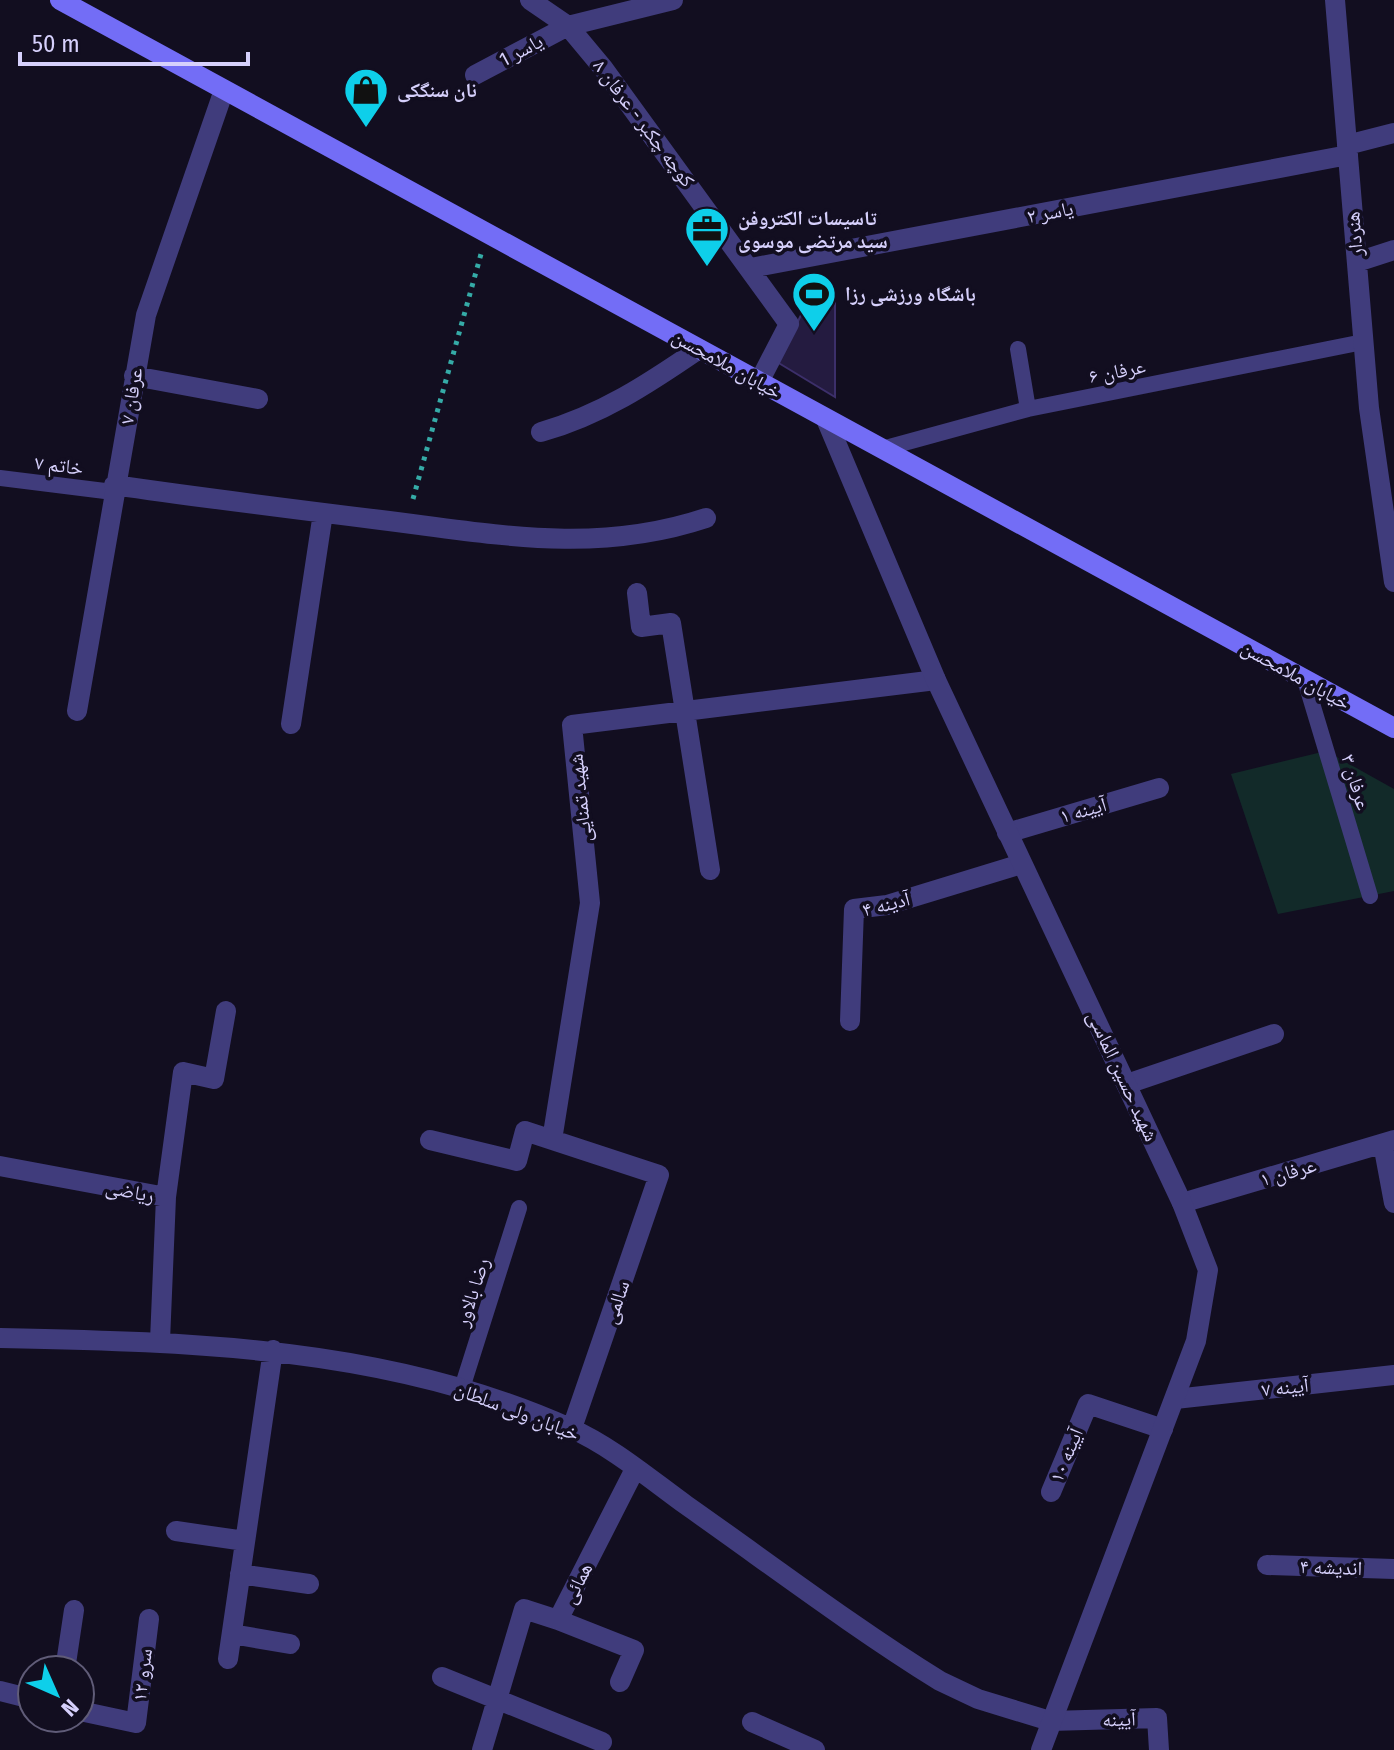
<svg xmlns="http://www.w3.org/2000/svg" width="1394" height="1750" font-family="'Fira Sans Condensed','Noto Naskh Arabic',sans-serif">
  <rect width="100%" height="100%" fill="#120e20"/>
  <path fill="#122a29" d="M1326,751L1394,789V891L1278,914L1231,774Z"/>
  <path fill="#241b40" stroke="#3c2f6a" stroke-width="2" d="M815,288L835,303V397L777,362Z"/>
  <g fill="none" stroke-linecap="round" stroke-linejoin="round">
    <path stroke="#35aba7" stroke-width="5" stroke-dasharray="4 6" stroke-linecap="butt" d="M413,499L481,254"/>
    <path stroke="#403c7c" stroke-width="16" d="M1018,349L1028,409
      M882,449L1028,409L1363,342
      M0,478L113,492
      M1305,680L1370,896
      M462,1388L519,1208"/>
    <path stroke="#403c7c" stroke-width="20" d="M530,0L568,26L603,68L789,324L759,382
      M1335,0L1369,408L1394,582
      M475,75L568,26L673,0
      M1347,145L1394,133
      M1357,262L1394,250
      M751,268L1348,155
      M134,376L258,399
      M541,432C601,415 648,384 699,349
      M114,485C203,498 292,509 381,520C494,534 595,555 706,518
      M637,593L641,627L671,623L710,870
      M77,711L146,315L224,90
      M291,724L323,513
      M1007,833L1159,788
      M850,1021L854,909L887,905L1021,864
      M1127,1084L1274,1034
      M430,1140L517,1161L525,1131L659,1175L572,1428
      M552,1140L590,903L572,725L936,680
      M1383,1144L1394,1203
      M0,1166L166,1197L160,1341
      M166,1197L183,1072L214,1079L226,1011
      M1182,1203L1394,1140
      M0,1338C194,1342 390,1347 570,1428C611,1446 650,1479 686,1505C770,1564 853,1627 940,1681L978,1699L1050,1721L1157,1718L1159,1750
      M1175,1399L1394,1375
      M1051,1492L1088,1404L1163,1429
      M176,1531L245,1541
      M1267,1565L1394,1569
      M240,1574L309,1584
      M558,1620L634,1650L620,1682
      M232,1634L290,1644
      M228,1659L273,1350
      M65,1670L74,1610
      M442,1677L602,1742
      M0,1691L32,1699
      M80,1711L136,1723L149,1619
      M752,1722L815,1750
      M482,1750L524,1609L558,1620L635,1469"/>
    <path stroke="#403c7c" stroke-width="20" d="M826,419L936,680L1182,1203L1208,1270L1196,1341L1041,1750"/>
    <path stroke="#736df6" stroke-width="20" d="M60,0L1394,728"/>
  </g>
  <defs>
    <g id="shop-pin" transform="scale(2.3)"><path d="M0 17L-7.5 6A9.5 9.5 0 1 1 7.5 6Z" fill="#0ecfea" stroke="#120e20"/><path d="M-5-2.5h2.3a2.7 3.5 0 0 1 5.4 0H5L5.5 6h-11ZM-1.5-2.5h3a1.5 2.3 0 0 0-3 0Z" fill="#111"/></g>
    <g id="office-pin" transform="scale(2.3)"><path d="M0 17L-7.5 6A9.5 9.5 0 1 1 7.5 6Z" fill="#0ecfea" stroke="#120e20"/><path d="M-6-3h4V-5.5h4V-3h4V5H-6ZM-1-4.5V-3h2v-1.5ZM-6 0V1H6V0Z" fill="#111"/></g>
    <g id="stadium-pin" transform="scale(2.3)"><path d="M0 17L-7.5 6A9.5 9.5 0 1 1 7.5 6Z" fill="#0ecfea" stroke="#120e20"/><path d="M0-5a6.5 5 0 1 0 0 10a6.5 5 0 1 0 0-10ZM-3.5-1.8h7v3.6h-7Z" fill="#111"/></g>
  </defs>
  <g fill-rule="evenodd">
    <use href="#shop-pin" x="366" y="90"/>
    <use href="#office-pin" x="707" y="229"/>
    <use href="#stadium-pin" x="814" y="294"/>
  </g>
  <g text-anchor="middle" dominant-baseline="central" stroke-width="7" stroke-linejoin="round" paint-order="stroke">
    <g font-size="20" fill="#d6d0fc" stroke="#120e20">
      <text transform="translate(521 50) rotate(-28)">یاسر 1</text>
      <text transform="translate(644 123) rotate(53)">کوچه چکبر - عرفان ۸</text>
      <text transform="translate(1050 212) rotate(-11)">یاسر ۲</text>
      <text transform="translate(1354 234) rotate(-95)">هنردار</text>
      <text transform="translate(727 364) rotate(29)">خیابان ملامحسن</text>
      <text transform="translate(1117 371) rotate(-11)">عرفان ۶</text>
      <text transform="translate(131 396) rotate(-80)">عرفان ۷</text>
      <text transform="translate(59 465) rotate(7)">خاتم ۷</text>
      <text transform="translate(1296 675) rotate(29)">خیابان ملامحسن</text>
      <text transform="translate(1356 782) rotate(73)">عرفان ۳</text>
      <text transform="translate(580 798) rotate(-96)">شهید تمنایی</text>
      <text transform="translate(1083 810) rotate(-16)">آیینه ۱</text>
      <text transform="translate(886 904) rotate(-14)">آدینه ۴</text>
      <text transform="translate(1123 1076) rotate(65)">شهید حسین الماسی</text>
      <text transform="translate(1288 1172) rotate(-16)">عرفان ۱</text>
      <text transform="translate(130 1191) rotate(11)">ریاضی</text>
      <text transform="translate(472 1292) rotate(-72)">رضا بالاور</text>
      <text transform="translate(616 1302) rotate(-71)">سالمی</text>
      <text transform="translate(1285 1387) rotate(-6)">آیینه ۷</text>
      <text transform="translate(517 1411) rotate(21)">خیابان ولی سلطان</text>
      <text transform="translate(1066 1455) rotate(-67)">آیینه ۱۰</text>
      <text transform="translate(1331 1567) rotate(2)">اندیشه ۴</text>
      <text transform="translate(577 1583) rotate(-63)">همائی</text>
      <text transform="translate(142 1675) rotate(-83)">سرو ۱۲</text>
      <text transform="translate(1119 1719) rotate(-2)">آیینه</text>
    </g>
    <g font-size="20" font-weight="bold" fill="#d6d0fc" stroke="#120e20" text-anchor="start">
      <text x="397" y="90">نان سنگکی</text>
      <text x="738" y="218">تاسیسات الکتروفن<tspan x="738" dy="23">سید مرتضی موسوی</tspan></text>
      <text x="845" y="294">باشگاه ورزشی رزا</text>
    </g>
  </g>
  <g transform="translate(56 1694) rotate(135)"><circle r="38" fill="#120e20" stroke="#605c78" stroke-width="2"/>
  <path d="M0-6L14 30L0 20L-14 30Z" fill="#0ecfea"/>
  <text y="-12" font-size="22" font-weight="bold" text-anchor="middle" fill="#d6d0fc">N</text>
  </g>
  <path d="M20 52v12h228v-12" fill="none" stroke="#d6d0fc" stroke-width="4"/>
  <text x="32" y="52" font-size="24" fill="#d6d0fc" stroke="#120e20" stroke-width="6" paint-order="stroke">50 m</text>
</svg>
